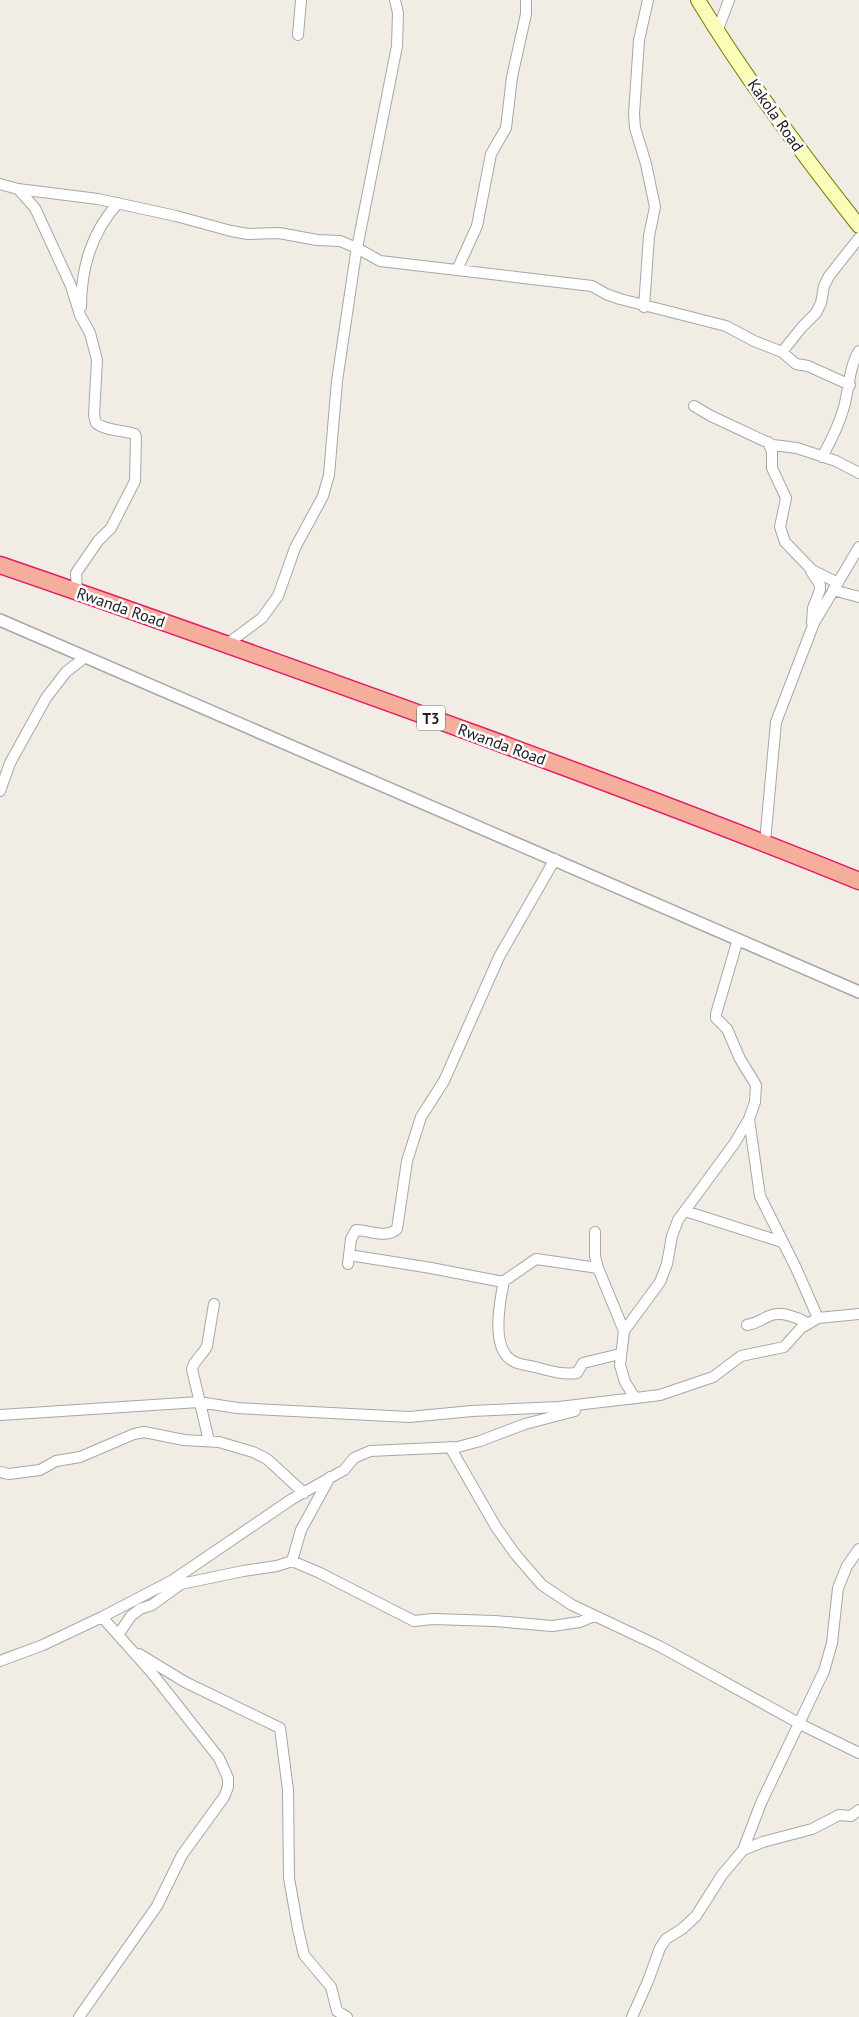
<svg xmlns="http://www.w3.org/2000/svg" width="859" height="2017" font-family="'PT Sans',sans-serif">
  <rect width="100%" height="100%" fill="#f1ede5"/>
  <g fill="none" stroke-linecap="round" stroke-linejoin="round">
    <g stroke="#a7a7a7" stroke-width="12">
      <path id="minor" d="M717,32L729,0
        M298,35L301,0
        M0,184L18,189L98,199L176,216L231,231L248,234L279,233L317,240L340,241L357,248L380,261L592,286L606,294L620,299L726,326L754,341L782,352L796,364L808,366L850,385
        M18,189L35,208L71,286L80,315L90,333L97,360L94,415L96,423C106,431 122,430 135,434L136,437L135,481L111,528L98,541L76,573L77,591
        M457,270L477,226L491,154L506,128L512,77L526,14V0
        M81,307C81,268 91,233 118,203
        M644,307L649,236L655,207L646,164L635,128L634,114L639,40L648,0
        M782,352L802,327L816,313L821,303L824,286L829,276L859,238
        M694,406L711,416L773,445L797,448L836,461L859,473
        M768,442L772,452V468L786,498L780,527L785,542L812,570L838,583
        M822,457C831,441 839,425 844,407C849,389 849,367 859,351
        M811,571L820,585V590L813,608L812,623
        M833,590L859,597
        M227,644L262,618L278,596L295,548L323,496L329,475L337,381L356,253L397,46L398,13L395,0
        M0,791L10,763L46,698L66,672L84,658
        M765,842L776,722L814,623L859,547
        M749,1119L760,1196L796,1268L818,1318
        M685,1211L782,1242
        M595,1232V1256L598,1268L624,1331
        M349,1255L431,1268L498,1281H504L536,1259L598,1268
        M348,1264L351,1239L356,1230C369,1230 386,1239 397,1229L407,1161L421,1117L444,1081L499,957L555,859
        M504,1281C500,1300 491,1345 510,1359C517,1365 527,1365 535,1367C550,1371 562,1375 577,1373L583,1363L620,1354
        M747,1325C758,1323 760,1320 769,1316C781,1311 797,1317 807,1323
        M628,1399L660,1395L713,1377L741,1356L784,1347L801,1328L818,1318L859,1314
        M0,1415L199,1402L237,1408L409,1417L472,1411L559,1407L635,1398L625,1382L620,1365L624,1331L660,1282L667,1264L672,1236L678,1220L734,1144L749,1119L755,1102L756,1085L740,1059L727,1029L716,1018V1014L738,939
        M209,1441L192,1369C194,1360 203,1355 207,1346L214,1304
        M450,1447L496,1527L516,1555L542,1585L572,1605L661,1647L804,1726L859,1753
        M0,1472L9,1474L40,1470L56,1461L80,1457L134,1434L144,1432L184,1440L219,1442L253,1452L267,1459L304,1493
        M292,1561L320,1573L414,1621L433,1619L495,1621L552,1626L580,1622L594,1616
        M118,1635L131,1616L140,1609L152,1605L181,1584L243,1571L277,1566L292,1561L301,1530L330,1477
        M139,1654L185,1682L280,1728L288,1790L289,1878L298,1929L304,1955L331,1987L337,2011L347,2017
        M0,1661L43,1645L102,1617L173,1580L292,1499L344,1470L354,1458L370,1451L458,1447L480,1441L525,1424L575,1411
        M743,1850L763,1842L812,1829L839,1815L851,1816L859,1810
        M79,2017L157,1906L182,1855L224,1797L228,1787V1778L219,1758L152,1673L102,1617
        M632,2017L648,1981L660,1948L666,1939L682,1929L696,1916L722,1875L743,1850L761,1803L824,1671L832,1643L838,1588L847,1566L859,1549"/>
    </g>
    <g stroke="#a7a7a7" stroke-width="14">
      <path id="tertiary" d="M0,620L859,992"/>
    </g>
    <g stroke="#717d00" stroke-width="16">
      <path id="secondary" d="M698,0C746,79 802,154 859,226"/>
    </g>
    <g stroke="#e51c63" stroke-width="19">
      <path id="trunk" d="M0,565C161,620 321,678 481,736C608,783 734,830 859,881"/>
    </g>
    <use href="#minor" stroke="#fff" stroke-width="10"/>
    <use href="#tertiary" stroke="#fff" stroke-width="11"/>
    <use href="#secondary" stroke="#fafdb7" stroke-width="14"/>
    <use href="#trunk" stroke="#f6ae9c" stroke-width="16"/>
  </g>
  <g text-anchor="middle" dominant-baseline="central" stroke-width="5" stroke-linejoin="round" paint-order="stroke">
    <rect fill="#fff" stroke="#636363" stroke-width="1" x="417" y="705.5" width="28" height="25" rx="4"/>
    <g font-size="15" font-weight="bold" fill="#202020">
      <text x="431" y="718">T3</text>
    </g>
    <g font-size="16" fill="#202020" stroke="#fff">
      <text transform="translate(776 115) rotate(55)">Kakola Road</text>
      <text transform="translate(121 607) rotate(19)">Rwanda Road</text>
      <text transform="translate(502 744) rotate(20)">Rwanda Road</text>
    </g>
  </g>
</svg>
